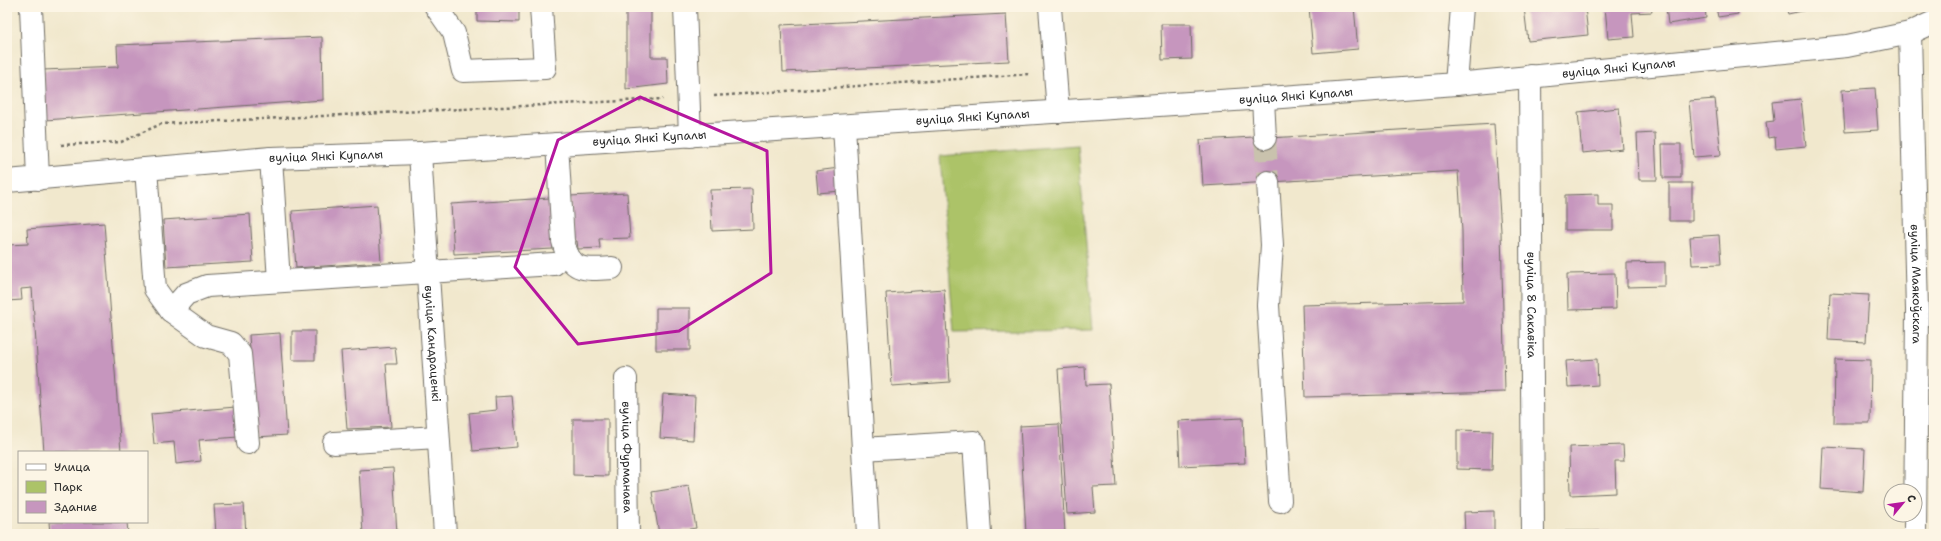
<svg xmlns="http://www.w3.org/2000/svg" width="1941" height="541" font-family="'Shantell Sans',sans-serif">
  <rect width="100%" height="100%" fill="#fcf5e5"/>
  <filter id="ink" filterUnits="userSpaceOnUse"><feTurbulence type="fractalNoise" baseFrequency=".025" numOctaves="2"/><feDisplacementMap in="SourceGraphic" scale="8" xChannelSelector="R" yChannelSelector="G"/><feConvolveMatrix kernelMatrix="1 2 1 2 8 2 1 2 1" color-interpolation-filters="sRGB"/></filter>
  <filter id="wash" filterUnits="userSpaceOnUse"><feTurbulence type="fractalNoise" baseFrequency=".012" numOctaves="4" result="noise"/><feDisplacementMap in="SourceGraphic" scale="16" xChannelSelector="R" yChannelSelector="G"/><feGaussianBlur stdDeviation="0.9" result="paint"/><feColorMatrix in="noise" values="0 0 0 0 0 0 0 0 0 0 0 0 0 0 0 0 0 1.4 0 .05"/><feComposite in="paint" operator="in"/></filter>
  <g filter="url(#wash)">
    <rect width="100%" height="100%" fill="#f1e8cd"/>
    <path fill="#acc368" stroke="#6c774a" d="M1078,145L1093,330L954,332L940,156Z"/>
    <g id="blocks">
      <path fill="#c696be" d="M477,7H519V22L477,21Z
        M1309,7H1354L1358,49L1313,53Z
        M1524,7H1585L1588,35L1528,41Z
        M1605,7H1651L1652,12L1632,13L1634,37L1608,39Z
        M1666,7H1705L1706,18L1668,24Z
        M1716,7H1737L1738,14L1718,17Z
        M1786,7H1816V8L1788,14Z
        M626,11H651V57H667L668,84L626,89Z
        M1006,14L1009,61L783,72L781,25Z
        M1161,24H1191L1192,59L1162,60Z
        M322,37L323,100L45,120L43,70L118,67L117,45Z
        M1875,88L1878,130L1845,132L1842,90Z
        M1715,99L1721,155L1694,157L1689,101Z
        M1801,99L1806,146L1776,149L1775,137L1768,138L1766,122L1774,121L1772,102Z
        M1619,108L1623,149L1582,153L1578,112Z
        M1494,124L1501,231L1505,392L1305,397L1302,305L1463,301L1462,231L1458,171L1203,186L1200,140L1254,137V139Z
        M1655,133L1657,180H1639L1637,134Z
        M1662,144H1681V178H1663Z
        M839,168L841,191L818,193L816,171Z
        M1669,183H1692V221H1669Z
        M752,189L753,229L712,231L710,190Z
        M627,193L630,238L599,239L600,248L578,249L577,241H573L570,196Z
        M1598,194V205H1613V230H1565V195Z
        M550,198L553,249L454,254L451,204Z
        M377,205L381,262L296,268L292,211Z
        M250,214L253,262L166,267L163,220Z
        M104,223L121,452H44L32,288L21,289L22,300L7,301V245L28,244L27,229Z
        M1719,235L1721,264L1692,265L1690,237Z
        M1665,262V286L1627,287V263Z
        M1615,273L1616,309L1568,310L1567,274Z
        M944,289L950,382L892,386L886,293Z
        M1830,293L1869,295L1866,342L1828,340Z
        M656,308H690V350H656Z
        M292,331H315V360H292Z
        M280,333L287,435L256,437L249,335Z
        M395,347L397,364H386L391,427L347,429L341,351Z
        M1597,359L1598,385L1568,387L1566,361Z
        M1835,359L1871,360L1870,423H1834Z
        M1085,367L1086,385L1109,384L1116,486L1093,487L1095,512L1067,514L1058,369Z
        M663,394L695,396L693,440L660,438Z
        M512,396L517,447L473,451L469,413L496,410L495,397Z
        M236,407L238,437L199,440L201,461L176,464L174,442L154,444L151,414Z
        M1243,418L1245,463L1180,466L1178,421Z
        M573,419H608V476L573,475Z
        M1059,424L1065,534H1026L1020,426Z
        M1457,430L1493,431L1492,470L1457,469Z
        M1623,445L1624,461H1615L1616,493L1570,495L1569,447Z
        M1823,447L1865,449L1863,492L1821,489Z
        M393,468L397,534H363L359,470Z
        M689,486L696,528L659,534L652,492Z
        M244,504L246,534H216L214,505Z
        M1494,511V534H1465L1464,512Z
        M49,522H127L128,534H50Z
        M1565,531H1610V534H1565Z"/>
    </g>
  </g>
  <g filter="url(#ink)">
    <use href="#blocks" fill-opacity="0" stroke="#706d64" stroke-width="1"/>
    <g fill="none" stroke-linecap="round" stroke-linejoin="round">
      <path stroke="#c9c2ad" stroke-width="22" stroke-dasharray="22 11" stroke-linecap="butt" d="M1265,138L1268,182"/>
      <g stroke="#706d64" stroke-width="24">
        <g id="minor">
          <path d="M31,7L38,179"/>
          <path d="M436,7L454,33L463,71L545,68L541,7"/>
          <path d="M685,7L690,136"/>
          <path d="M1050,7L1058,112"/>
          <path id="s1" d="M1910,33L1917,310L1915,534"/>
          <path id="s2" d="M1530,76L1533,534"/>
          <path d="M1456,84L1462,7"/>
          <path d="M1263,99L1265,138"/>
          <path d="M844,126L868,534"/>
          <path d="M557,144L563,241C570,272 584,270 612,268"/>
          <path id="s3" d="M420,153L445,534"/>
          <path d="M271,158L279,281"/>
          <path d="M146,169L155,289L171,311L206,336L231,343L240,354L248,443"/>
          <path id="s4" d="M7,181L271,158L420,153L1282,97L1456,84L1847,46L1910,33L1934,22"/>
          <path d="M1268,182L1272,245L1268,305L1280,501"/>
          <path d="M171,311L186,294L207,286L554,264"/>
          <path id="s5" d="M626,379L628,534"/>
          <path d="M334,443L438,437"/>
          <path d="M863,449L974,442L980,534"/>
        </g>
      </g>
      <path stroke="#706d64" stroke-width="2.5" stroke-dasharray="3 3" stroke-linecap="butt" d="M714,96L1030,74
        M61,145L121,142L161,124L663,99"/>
      <use href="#minor" stroke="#fff" stroke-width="22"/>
    </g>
  </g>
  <path fill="none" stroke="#b5179e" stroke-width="3" stroke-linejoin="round" d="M640,97L767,151L771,273L679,331L578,344L515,267L558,140Z"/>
  <g text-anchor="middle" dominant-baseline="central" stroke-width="3.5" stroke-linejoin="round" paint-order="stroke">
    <g font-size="12" fill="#2b2b2b" stroke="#fcf5e5">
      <text stroke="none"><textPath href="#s4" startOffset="1616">вуліца Янкі Купалы</textPath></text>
      <text stroke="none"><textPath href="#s4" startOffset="1292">вуліца Янкі Купалы</textPath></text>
      <text stroke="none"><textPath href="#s4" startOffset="968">вуліца Янкі Купалы</textPath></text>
      <text stroke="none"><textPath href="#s4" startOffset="644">вуліца Янкі Купалы</textPath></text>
      <text stroke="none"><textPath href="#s4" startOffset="320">вуліца Янкі Купалы</textPath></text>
      <text stroke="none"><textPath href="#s1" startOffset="251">вуліца Маякоўскага</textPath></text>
      <text stroke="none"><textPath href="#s2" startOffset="229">вуліца 8 Сакавіка</textPath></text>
      <text stroke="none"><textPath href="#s3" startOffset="191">вуліца Кандраценкі</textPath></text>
      <text stroke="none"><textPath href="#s5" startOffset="78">вуліца Фурманава</textPath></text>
    </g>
  </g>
  <rect width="1941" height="541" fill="none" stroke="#fcf5e5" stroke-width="24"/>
  <rect x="18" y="451" width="130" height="72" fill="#fcf5e5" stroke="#a8a49b"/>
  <rect x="26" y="464" width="20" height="6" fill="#ffffff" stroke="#a8a49b"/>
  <text x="54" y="471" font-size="12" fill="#2b2b2b">Улица</text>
  <rect x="26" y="481" width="20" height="12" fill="#acc368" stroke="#a8a49b"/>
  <text x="54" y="491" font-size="12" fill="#2b2b2b">Парк</text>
  <rect x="26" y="501" width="20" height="12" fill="#c696be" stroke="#a8a49b"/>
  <text x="54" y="511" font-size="12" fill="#2b2b2b">Здание</text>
  <g transform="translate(1903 503) rotate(61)"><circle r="19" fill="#fcf5e5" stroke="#a8a49b"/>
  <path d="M0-3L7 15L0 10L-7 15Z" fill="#b5179e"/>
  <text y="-6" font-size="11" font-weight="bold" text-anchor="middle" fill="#2b2b2b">С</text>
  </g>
</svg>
